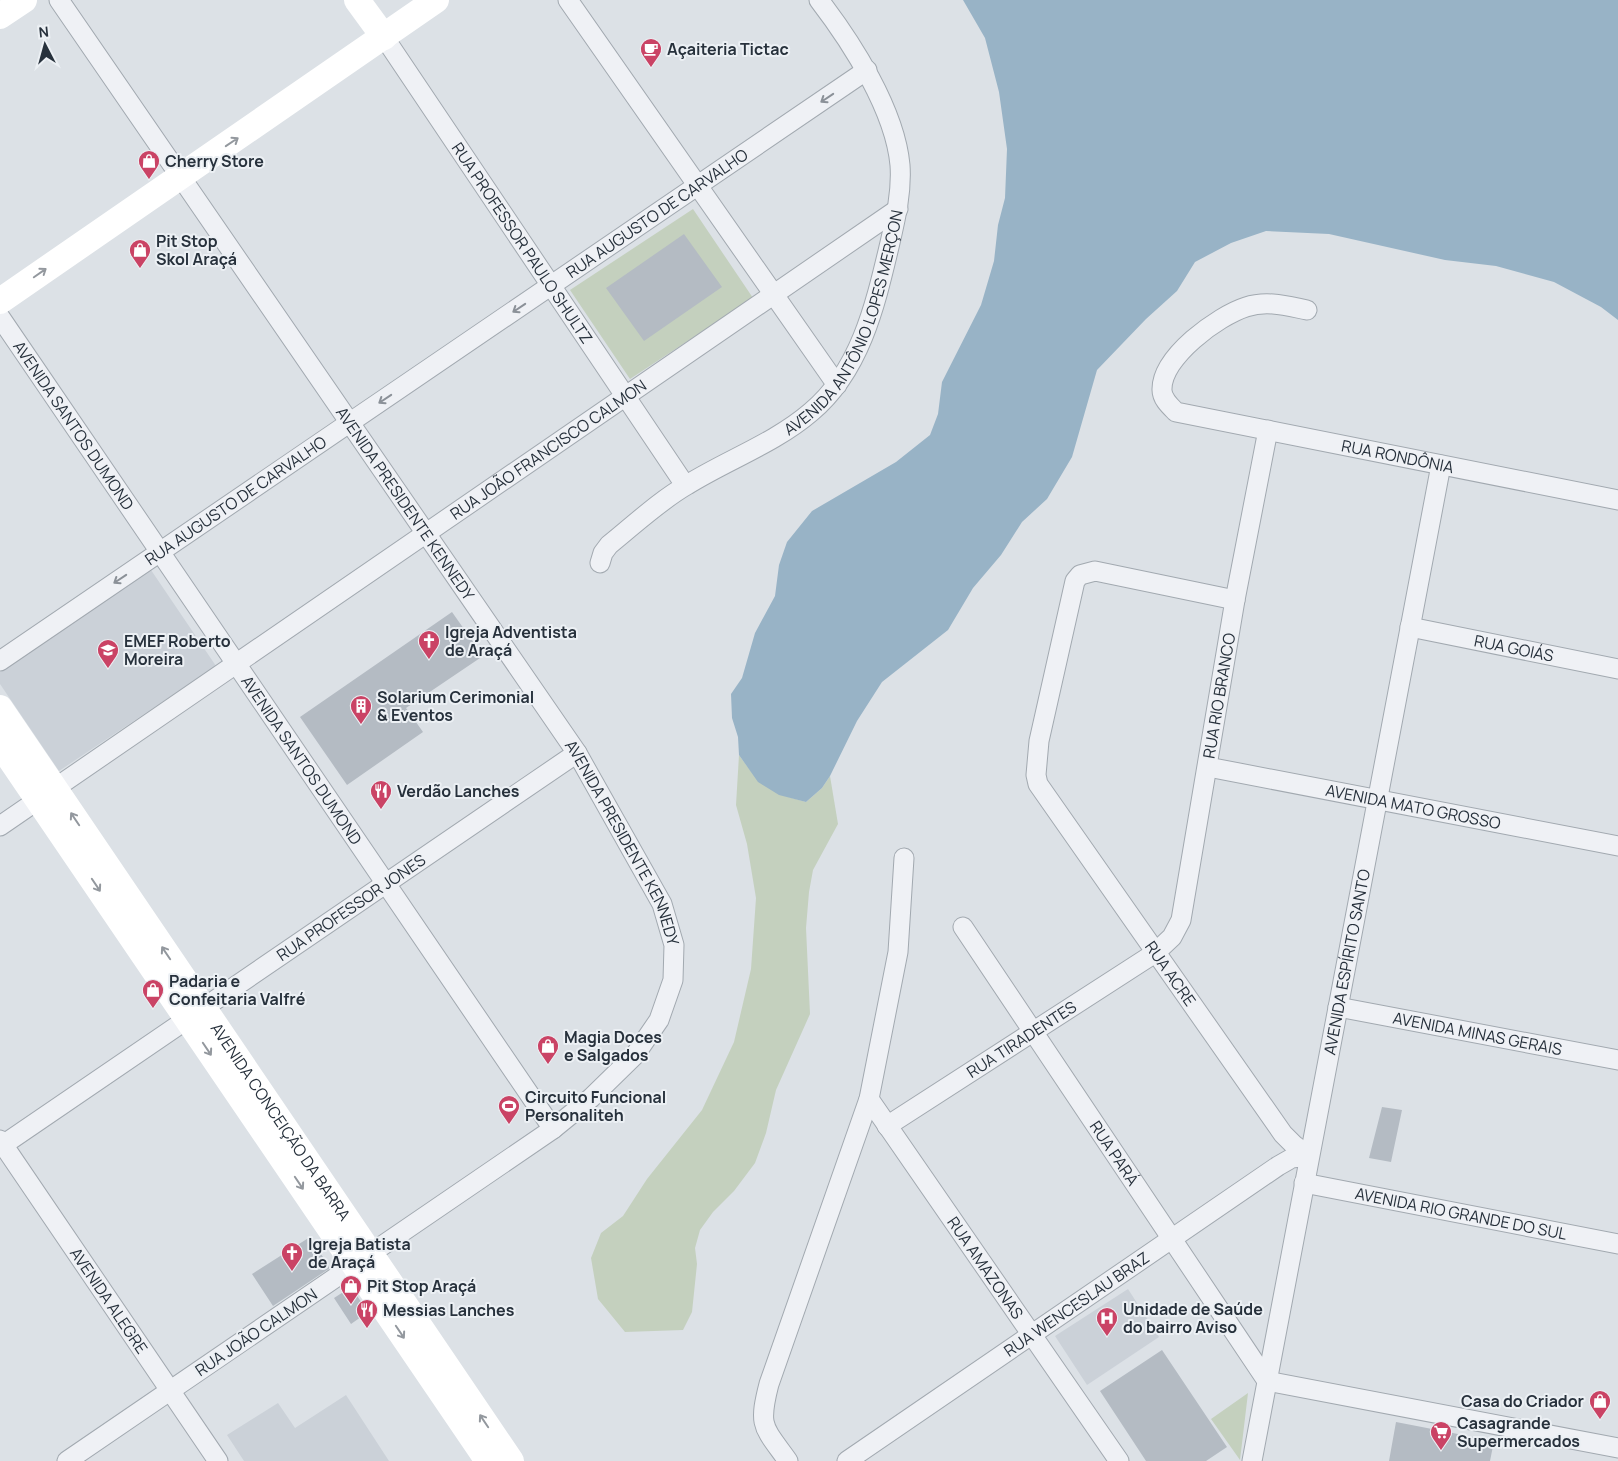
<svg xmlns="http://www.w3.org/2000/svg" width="1618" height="1461" font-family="Manrope,sans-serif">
  <rect width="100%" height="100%" fill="#dce1e6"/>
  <path fill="#cbd1d8" d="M151,570L216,666L59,771L0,684V672Z
    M1128,1289L1159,1337L1087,1385L1055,1336Z
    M346,1395L389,1461H244L227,1435L278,1403L295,1428Z"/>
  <path fill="#c4d0be" d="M693,209L753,298L630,379L570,290Z
    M739,755C761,786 768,792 806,802L822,788L830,776L838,824L813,870L809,892L806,928L810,1014L776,1090L766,1133L755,1163L734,1191L713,1212L700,1230L695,1248L697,1264L692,1312L683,1330L625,1332L598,1299L591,1258L601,1233L623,1216L647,1179L702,1110L734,1042L751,969L756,898L747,844L736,805Z
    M1248,1393L1240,1460L1211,1419Z"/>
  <path fill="#98b3c6" d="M963,0H1618V320L1601,307L1554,282L1496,266L1445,260L1329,234L1266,231L1231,243L1195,262L1177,291L1146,319L1097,370L1072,457L1047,499L1022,522L1001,555L973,588L948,630L882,682L857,721L830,776L822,788L806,802L779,795L758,782L739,755L738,737L732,718L731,694L742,678L755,633L775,596L779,565L787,542L812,511L896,462L930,435L938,414L942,382L981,305L994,261L998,225L1005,198L1007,149L999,92L985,38Z"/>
  <path fill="#b4bbc3" d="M684,234L722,287L644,341L606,288Z
    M452,612L483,656L406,708L423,732L347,785L300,717Z
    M1382,1107L1402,1110L1391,1162L1369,1158Z
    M310,1237L330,1268L273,1306L252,1274Z
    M351,1287L368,1312L351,1324L334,1298Z
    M1162,1350L1227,1447L1206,1461H1146L1100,1391Z
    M1396,1422L1494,1441L1490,1461H1389Z"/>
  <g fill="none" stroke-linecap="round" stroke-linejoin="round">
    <g stroke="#a2a9b0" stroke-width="21">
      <g id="street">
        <path id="s1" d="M59,0L577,753L662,904L674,945L673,980L659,1020L635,1055L591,1098L553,1129L67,1461"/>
        <path d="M568,0L837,385"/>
        <path id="s2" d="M384,37L685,485"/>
        <path id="s3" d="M1307,310C1287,306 1267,300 1246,307C1218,316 1161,357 1162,390C1162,399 1170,406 1176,412L1618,500"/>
        <path id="s4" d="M0,317L553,1129"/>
        <path id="s5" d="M600,563L603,553L609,545C634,525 659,501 687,485C727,460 775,443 811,412C860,371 875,306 889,247C895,221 902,193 900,165C895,110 852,43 819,0"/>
        <path id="s6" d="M1235,600L1095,571L1080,575L1075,581L1039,741L1036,775L1038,784L1283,1134L1294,1145L1309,1156"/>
        <path id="s7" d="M1410,627L1618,669"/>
        <path id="s8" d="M0,661L867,70"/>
        <path id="s9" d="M1208,767L1618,846"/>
        <path id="s10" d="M0,826L898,209"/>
        <path id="s11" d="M963,927L1267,1381L1618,1448"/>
        <path id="s12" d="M1338,1007L1618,1060"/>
        <path id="s13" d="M869,1099L1119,1461"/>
        <path id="s14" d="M887,1126L1155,953L1172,937L1181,920L1235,600L1268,430"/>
        <path id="s15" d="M0,1140L218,1461"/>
        <path id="s16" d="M0,1147L577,753"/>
        <path id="s17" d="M1304,1183L1618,1244"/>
        <path d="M788,1461C763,1426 758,1427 769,1384L869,1099L898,952L904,858"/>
        <path id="s18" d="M847,1461L1278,1166L1292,1158L1309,1156"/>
        <path id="s19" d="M1252,1461L1441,465"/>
      </g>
    </g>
    <use href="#street" stroke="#eff1f5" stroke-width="19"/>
    <g stroke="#fff" stroke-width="26">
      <path d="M357,0L384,37"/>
      <path d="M0,16L24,0"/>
      <path d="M0,301L436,0"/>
      <path id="s20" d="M0,708L511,1461"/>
      <path d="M0,744L488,1461"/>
    </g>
  </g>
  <defs><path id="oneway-shaft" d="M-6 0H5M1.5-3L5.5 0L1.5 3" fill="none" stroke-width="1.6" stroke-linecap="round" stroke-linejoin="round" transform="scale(1.25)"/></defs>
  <g stroke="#8b9198">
    <use href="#oneway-shaft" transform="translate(827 98) rotate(146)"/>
    <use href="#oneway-shaft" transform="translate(519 308) rotate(146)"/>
    <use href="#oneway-shaft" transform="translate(385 399) rotate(146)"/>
    <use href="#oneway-shaft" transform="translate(120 579) rotate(146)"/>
  </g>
  <g stroke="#93989e">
    <use href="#oneway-shaft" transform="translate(232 142) rotate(-34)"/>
    <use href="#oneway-shaft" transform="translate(40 273) rotate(-35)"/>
    <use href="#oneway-shaft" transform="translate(75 819) rotate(-124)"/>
    <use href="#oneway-shaft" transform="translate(96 885) rotate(56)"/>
    <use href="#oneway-shaft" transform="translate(166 953) rotate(-124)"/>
    <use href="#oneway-shaft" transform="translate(207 1049) rotate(56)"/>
    <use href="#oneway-shaft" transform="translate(299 1183) rotate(56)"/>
    <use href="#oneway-shaft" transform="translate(400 1332) rotate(56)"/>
    <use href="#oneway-shaft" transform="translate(484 1421) rotate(-124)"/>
  </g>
  <defs>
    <g id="cafe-pin" transform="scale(1.125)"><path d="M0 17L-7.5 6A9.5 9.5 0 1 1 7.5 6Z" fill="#ca4365" stroke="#ecf0f4"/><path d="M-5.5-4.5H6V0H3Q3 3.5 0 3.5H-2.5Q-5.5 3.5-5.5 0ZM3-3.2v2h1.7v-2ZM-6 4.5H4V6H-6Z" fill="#fff"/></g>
    <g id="shop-pin" transform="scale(1.125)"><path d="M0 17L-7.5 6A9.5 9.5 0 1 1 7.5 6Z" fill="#ca4365" stroke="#ecf0f4"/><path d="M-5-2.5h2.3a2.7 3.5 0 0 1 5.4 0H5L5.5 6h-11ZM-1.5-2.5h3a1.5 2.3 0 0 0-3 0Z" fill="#fff"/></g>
    <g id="church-pin" transform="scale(1.125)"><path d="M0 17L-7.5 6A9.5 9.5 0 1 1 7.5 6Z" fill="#ca4365" stroke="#ecf0f4"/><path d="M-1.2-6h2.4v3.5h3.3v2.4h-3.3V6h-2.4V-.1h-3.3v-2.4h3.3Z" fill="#fff"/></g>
    <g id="school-pin" transform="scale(1.125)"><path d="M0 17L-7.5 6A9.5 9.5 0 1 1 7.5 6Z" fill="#ca4365" stroke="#ecf0f4"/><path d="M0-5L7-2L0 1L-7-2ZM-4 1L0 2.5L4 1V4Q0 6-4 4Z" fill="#fff"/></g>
    <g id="building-pin" transform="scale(1.125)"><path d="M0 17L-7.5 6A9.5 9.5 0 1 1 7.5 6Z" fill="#ca4365" stroke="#ecf0f4"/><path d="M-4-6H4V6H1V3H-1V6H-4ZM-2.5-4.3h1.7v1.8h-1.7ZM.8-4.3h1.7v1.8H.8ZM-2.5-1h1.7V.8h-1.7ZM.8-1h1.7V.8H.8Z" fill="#fff"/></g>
    <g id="restaurant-pin" transform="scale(1.125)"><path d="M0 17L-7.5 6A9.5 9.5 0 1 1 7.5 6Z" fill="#ca4365" stroke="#ecf0f4"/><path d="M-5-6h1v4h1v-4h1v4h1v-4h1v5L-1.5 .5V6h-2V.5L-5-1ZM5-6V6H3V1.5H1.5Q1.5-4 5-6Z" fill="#fff"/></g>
    <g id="stadium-pin" transform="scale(1.125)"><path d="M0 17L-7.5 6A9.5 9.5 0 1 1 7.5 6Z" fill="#ca4365" stroke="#ecf0f4"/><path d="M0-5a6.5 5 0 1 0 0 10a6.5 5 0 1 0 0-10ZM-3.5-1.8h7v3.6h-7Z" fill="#fff"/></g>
    <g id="hospital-pin" transform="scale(1.125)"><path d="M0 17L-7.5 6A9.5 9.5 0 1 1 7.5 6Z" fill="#ca4365" stroke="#ecf0f4"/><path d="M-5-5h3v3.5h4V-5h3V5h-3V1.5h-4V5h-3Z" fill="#fff"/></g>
    <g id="supermarket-pin" transform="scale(1.125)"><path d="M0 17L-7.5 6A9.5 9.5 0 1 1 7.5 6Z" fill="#ca4365" stroke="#ecf0f4"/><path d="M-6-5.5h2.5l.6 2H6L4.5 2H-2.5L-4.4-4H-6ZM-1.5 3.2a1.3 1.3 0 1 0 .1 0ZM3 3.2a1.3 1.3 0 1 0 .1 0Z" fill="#fff"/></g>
  </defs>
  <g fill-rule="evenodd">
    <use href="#cafe-pin" x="651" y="49"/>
    <use href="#shop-pin" x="149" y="161"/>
    <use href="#shop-pin" x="140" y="250"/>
    <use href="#church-pin" x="429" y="641"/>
    <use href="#school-pin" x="108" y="650"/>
    <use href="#building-pin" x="361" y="706"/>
    <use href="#restaurant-pin" x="381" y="791"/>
    <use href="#shop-pin" x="153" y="990"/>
    <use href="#shop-pin" x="548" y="1046"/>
    <use href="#stadium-pin" x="509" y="1106"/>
    <use href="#church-pin" x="292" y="1253"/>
    <use href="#shop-pin" x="351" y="1286"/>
    <use href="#restaurant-pin" x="367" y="1310"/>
    <use href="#hospital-pin" x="1107" y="1318"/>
    <use href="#shop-pin" x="1600" y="1401"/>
    <use href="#supermarket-pin" x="1441" y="1432"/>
  </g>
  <g text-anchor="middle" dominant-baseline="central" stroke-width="4" stroke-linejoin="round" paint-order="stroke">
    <g font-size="16" font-weight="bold" fill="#27313c" stroke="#ecf0f4" text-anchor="start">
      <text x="667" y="49">Açaiteria Tictac</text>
      <text x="165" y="161">Cherry Store</text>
      <text x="156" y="241">Pit Stop<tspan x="156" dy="18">Skol Araçá</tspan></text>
      <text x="445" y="632">Igreja Adventista<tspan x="445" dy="18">de Araçá</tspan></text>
      <text x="124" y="641">EMEF Roberto<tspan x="124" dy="18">Moreira</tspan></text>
      <text x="377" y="697">Solarium Cerimonial<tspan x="377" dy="18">&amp; Eventos</tspan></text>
      <text x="397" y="791">Verdão Lanches</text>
      <text x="169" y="981">Padaria e<tspan x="169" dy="18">Confeitaria Valfré</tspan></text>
      <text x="564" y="1037">Magia Doces<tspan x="564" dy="18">e Salgados</tspan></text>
      <text x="525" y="1097">Circuito Funcional<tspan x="525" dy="18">Personaliteh</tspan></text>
      <text x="308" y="1244">Igreja Batista<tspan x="308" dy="18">de Araçá</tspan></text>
      <text x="367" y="1286">Pit Stop Araçá</text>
      <text x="1123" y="1309">Unidade de Saúde<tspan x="1123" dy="18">do bairro Aviso</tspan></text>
      <text x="383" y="1310">Messias Lanches</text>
      <text x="1584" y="1401" text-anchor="end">Casa do Criador</text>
      <text x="1457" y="1423">Casagrande<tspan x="1457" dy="18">Supermercados</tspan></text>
    </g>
    <g font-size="16" fill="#27313c" stroke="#ecf0f4">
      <text stroke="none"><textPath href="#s8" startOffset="795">RUA AUGUSTO DE CARVALHO</textPath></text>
      <text stroke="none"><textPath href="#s2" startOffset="248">RUA PROFESSOR PAULO SHULTZ</textPath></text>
      <text stroke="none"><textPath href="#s5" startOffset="359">AVENIDA ANTÔNIO LOPES MERÇON</textPath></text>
      <text stroke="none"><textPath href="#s4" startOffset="131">AVENIDA SANTOS DUMOND</textPath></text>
      <text stroke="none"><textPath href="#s10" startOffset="665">RUA JOÃO FRANCISCO CALMON</textPath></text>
      <text stroke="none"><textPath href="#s3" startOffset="438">RUA RONDÔNIA</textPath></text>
      <text stroke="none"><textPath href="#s8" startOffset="285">RUA AUGUSTO DE CARVALHO</textPath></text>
      <text stroke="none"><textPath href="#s1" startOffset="611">AVENIDA PRESIDENTE KENNEDY</textPath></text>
      <text stroke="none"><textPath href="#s7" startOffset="106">RUA GOIÁS</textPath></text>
      <text stroke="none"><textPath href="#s14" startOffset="589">RUA RIO BRANCO</textPath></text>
      <text stroke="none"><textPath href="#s4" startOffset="536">AVENIDA SANTOS DUMOND</textPath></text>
      <text stroke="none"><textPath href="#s9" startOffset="209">AVENIDA MATO GROSSO</textPath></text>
      <text stroke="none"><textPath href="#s1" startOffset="1015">AVENIDA PRESIDENTE KENNEDY</textPath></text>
      <text stroke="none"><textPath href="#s16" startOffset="425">RUA PROFESSOR JONES</textPath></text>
      <text stroke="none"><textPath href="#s19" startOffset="508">AVENIDA ESPÍRITO SANTO</textPath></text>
      <text stroke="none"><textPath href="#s6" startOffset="605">RUA ACRE</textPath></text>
      <text stroke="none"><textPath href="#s12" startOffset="142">AVENIDA MINAS GERAIS</textPath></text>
      <text stroke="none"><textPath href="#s14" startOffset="160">RUA TIRADENTES</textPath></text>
      <text stroke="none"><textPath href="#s20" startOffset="500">AVENIDA CONCEIÇÃO DA BARRA</textPath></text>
      <text stroke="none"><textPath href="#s11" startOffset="272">RUA PARÁ</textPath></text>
      <text stroke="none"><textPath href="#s17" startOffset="160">AVENIDA RIO GRANDE DO SUL</textPath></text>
      <text stroke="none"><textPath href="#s13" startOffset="205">RUA AMAZONAS</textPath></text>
      <text stroke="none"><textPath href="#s15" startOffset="194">AVENIDA ALEGRE</textPath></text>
      <text stroke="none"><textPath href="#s18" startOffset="278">RUA WENCESLAU BRAZ</textPath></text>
      <text transform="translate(256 1332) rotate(-34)">RUA JOÃO CALMON</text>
    </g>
  </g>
  <g transform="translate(45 45) rotate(354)" stroke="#ecf0f4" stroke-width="4" paint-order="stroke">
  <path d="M0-4L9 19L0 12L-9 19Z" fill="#27313c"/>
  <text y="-8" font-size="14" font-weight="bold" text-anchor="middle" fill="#27313c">N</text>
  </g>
</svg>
